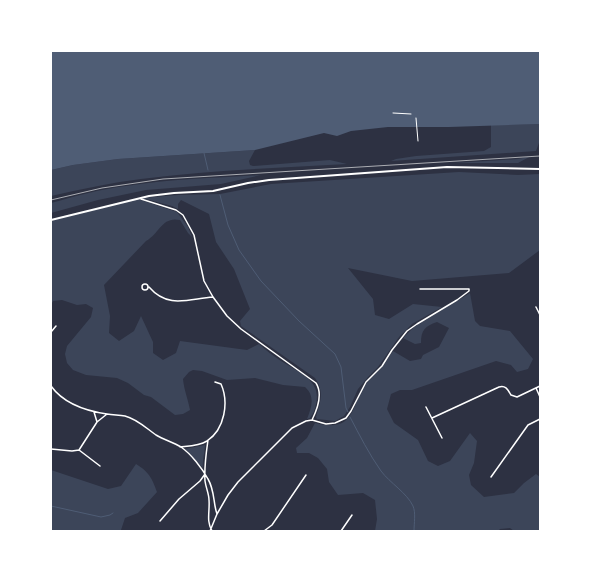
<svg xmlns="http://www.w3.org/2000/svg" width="591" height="582" font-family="Signika,sans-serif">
  <rect width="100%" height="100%" fill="#2d3142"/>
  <path fill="#3c4559" d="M540,124V140L536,151L391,161L396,159L416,156L484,151L491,147V125Z
    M255,150L249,161L250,165L253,166L330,160L347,164C278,168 209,170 141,179C110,183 81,189 51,196V170L73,165L118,159Z
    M531,156L518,163H455L518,159Z
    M459,172L518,175L540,174V250L509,273L412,281L348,268L373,299L375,315L389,319L413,304L442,307L412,324L399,337L378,367L368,377L358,389L350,407L344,416L335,421L317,419L316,417C320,402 325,392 315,378L241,326L240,321L250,309L234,269L216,242L209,214L181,200L178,204V209L172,206L142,198L178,195L220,194L271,184Z
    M261,175L221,184L146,190L98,200L51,213V203C76,196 101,189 126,186C171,179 216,178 261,175Z
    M138,199L177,212L188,227L192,237L188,233L180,220C162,216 160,233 146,241L104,285L110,316L109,333L119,341L134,331L141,316L153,342V353L163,360L176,353L180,341L247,350L259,344C266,350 273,356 281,361C298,372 322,380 316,404C315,409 313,414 310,418L307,419C312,407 315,396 305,387L283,385L255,378L227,380L202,371L193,370L189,372L183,379C184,390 188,399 190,410L183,414L175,415L151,397L144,395L128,383L117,378L86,375L73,370L67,363L65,354L67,346L91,317L93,308L86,304L77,305L62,300L53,301L51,305V221Z
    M470,293L475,321L480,326L510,331L533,359L528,369L517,372L511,365L496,361L412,390H400L391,394L387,409L394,423L418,440L428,461L438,466L450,461L470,433L477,441L474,463L469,475L471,485L484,497L514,493L524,483L536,474L540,477V531H514L510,528L500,529L498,531H375L377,519L375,500L363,493L338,495L329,482L327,469L318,458L309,453H297L296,448L307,438L315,423C355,433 350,408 366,384C370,378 376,374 381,368C386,363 389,356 393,351L410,361L421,359L423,355L439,347L449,328L437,322C425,326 421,330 421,343L415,344L403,338L414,327Z
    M205,445C205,452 202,460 203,468L185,449Z
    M136,464C149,472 152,478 157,492L138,513L125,518L121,530L122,531H51V470L108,489L121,486Z"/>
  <path fill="#4f5d75" d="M51,51H540V124L449,127H388L351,131L337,136L324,133L255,150L118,159L73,165L51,170Z"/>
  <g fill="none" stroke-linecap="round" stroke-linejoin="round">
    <path stroke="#4f5d75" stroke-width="1" d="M204,153L208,170
      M220,195L228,225L239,250L261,281L299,321L335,354L341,367L346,408L348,412
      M350,417C360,436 369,454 381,471C390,483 407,493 413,506C416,513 414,523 414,531
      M51,506L101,517L110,515L113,513"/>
    <path stroke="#fff" stroke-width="1" d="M393,113L411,114
      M416,118L418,141"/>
    <path stroke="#fff" stroke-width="1.5" d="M141,199L176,210L183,215L194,235L204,281L213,297L227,316L241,329L316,383C323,394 317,410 312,420
      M142 287a3 3 0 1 1 6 0a3 3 0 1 1-6 0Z
      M149,287C168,309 188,299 213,297
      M536,307L540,315
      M51,332L56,326
      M51,386C64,404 86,411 107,414C113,415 119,415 125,416C137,419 146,428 156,435C164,440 173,442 181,447C191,454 202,468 208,479C215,491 213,503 217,514
      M536,388L540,397
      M426,407L442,438
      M94,412L97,422
      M432,418L499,387C506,385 508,390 511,395L517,397L540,386
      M208,440C206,454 204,467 205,481C206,488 209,494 209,500C210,511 206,521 212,531
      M180,447C190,446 199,446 207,441C225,429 229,402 221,384L215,382
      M51,449L72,451L79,450L97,422L107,414
      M79,450L100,466
      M491,477L528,425L540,419
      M160,521L179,499L200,481L205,474
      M210,531L217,514L228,495L238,482L292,428L306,421L312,420L326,424L335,423L346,418L351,411L366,382L382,366L392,350L407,331L417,324L457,300L469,291V289H420
      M264,531L272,525L306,475
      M341,531L352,515"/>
    <path stroke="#fff" stroke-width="2" d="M51,220L149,196L174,193L213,191L248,183L269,180L447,167L540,169"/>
    <path stroke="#abadb3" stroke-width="1" d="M51,200L102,188L163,179L540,156"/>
  </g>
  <rect width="591" height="582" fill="none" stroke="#ffffff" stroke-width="104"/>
</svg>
